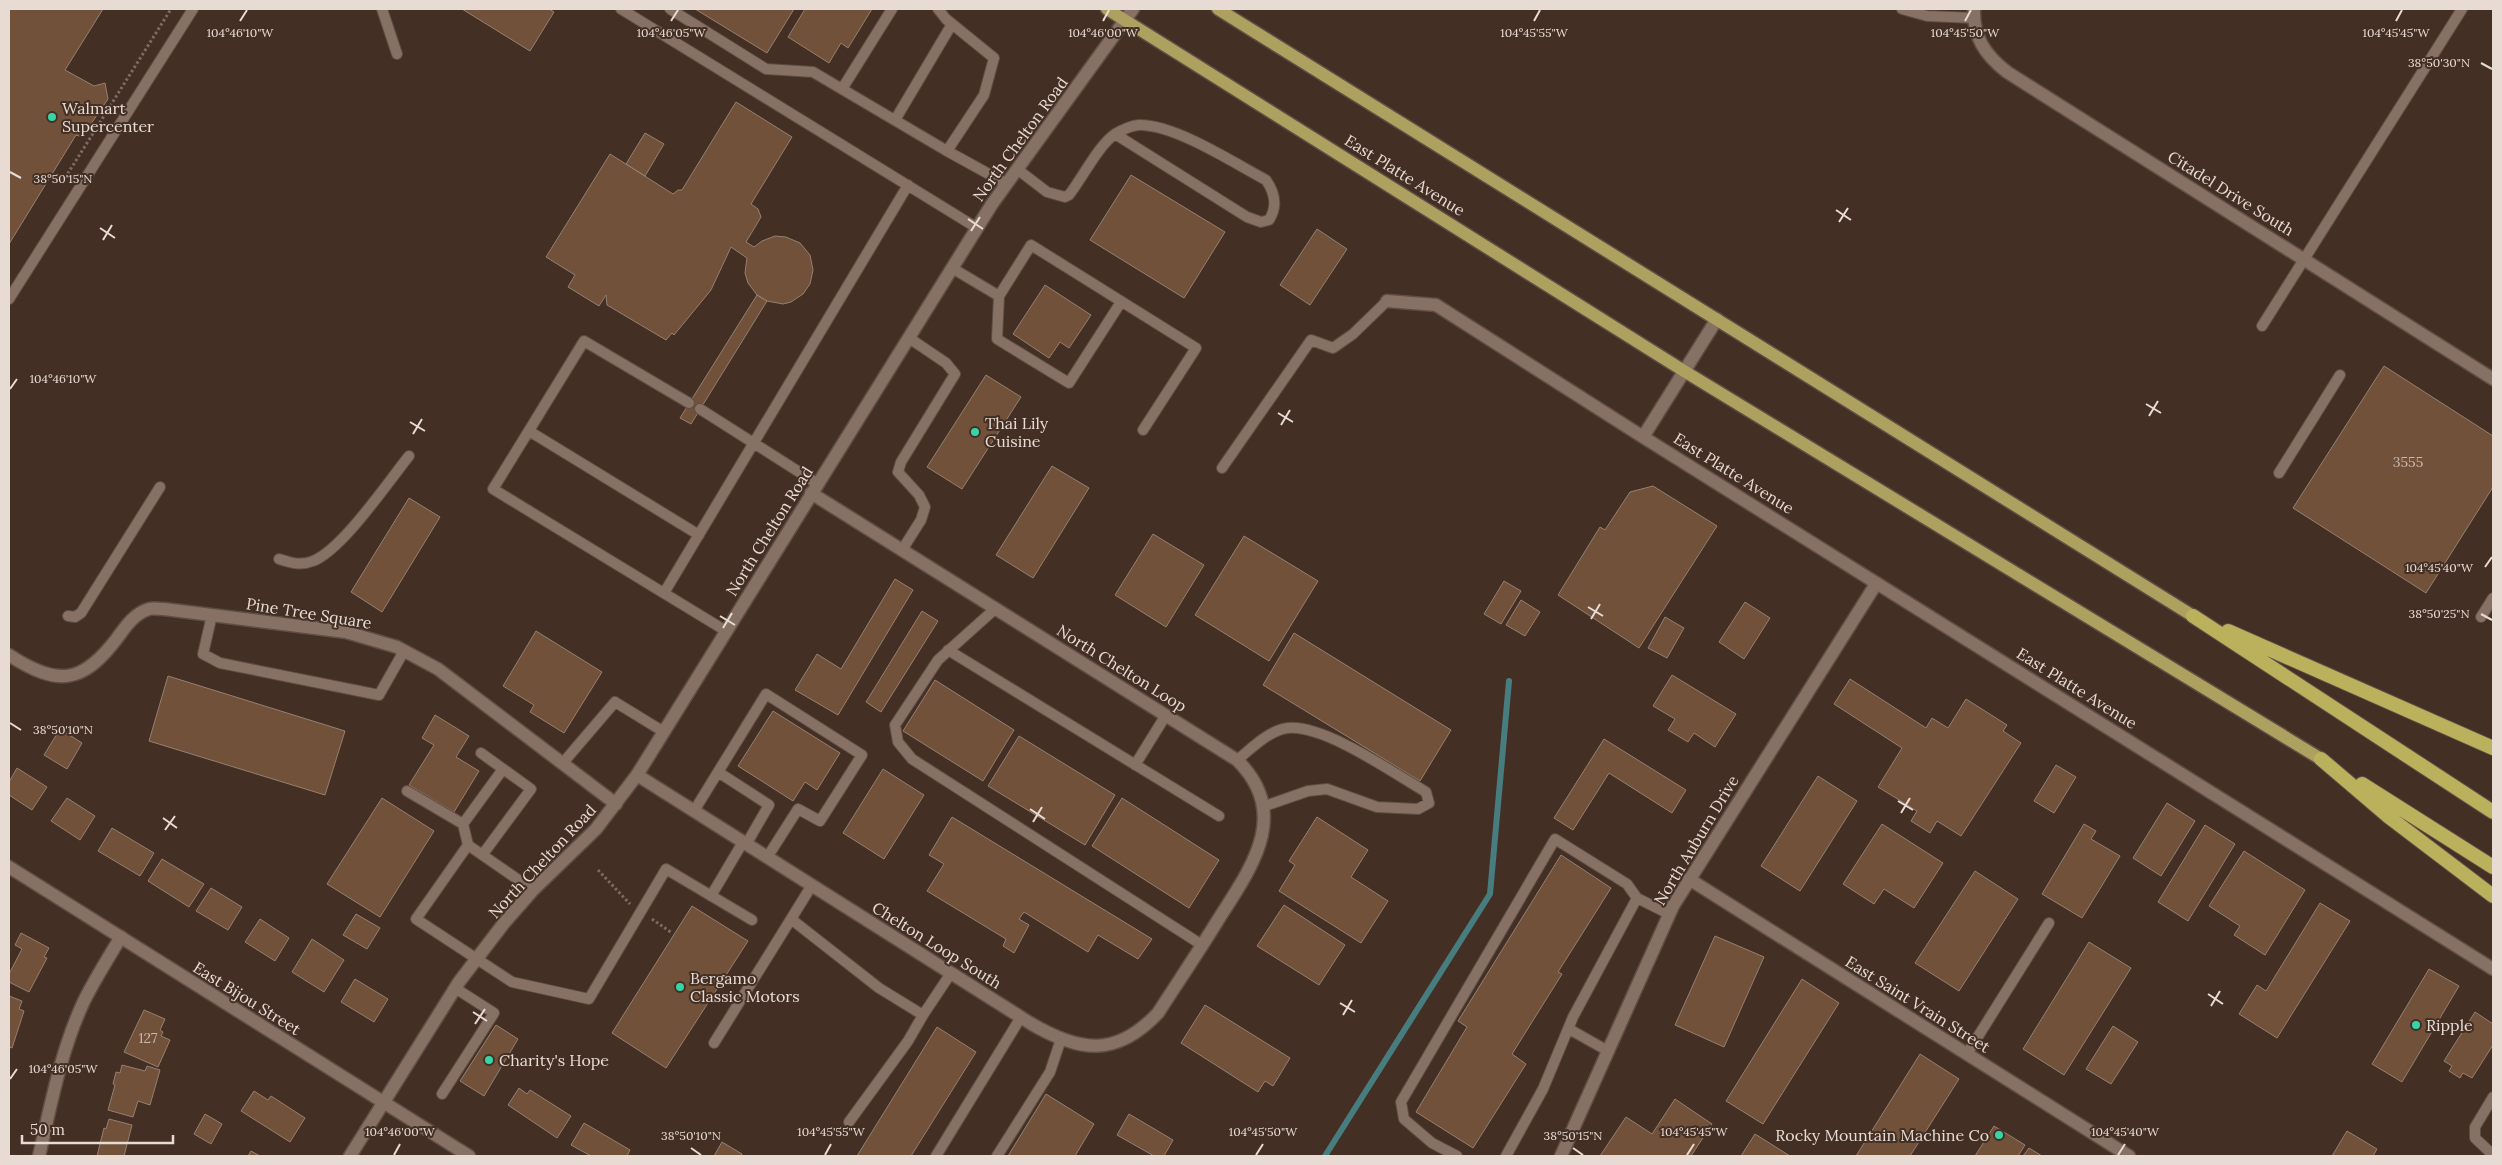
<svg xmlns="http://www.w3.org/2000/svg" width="2502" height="1165" font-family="Lora,serif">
  <rect width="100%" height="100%" fill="#432f24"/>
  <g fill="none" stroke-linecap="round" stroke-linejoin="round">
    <path stroke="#487d80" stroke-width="6" d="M1325,1156L1490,894L1509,681"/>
  </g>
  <path fill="#715139" stroke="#958071" d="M9,9H103L65,70L94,86L105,83L108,99L82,137L76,135L9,244Z
    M462,9H549L554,12L530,51Z
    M695,9H794L767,53Z
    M805,9H872L848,48L841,43L829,63L788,37Z
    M736,102L792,137L751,204L758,209L761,217L746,242L754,247L762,241L775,236L786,237L800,243L810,255L813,270L810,284L803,294L791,302L783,304L767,301L757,295L748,283L745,273L747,258L731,247L711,290L674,335L672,333L666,340L607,305L606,295L599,306L568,287L575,275L546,257L610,154L673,194L678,190H682Z
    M645,133L664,144L645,176L626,164Z
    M1131,175L1225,232L1184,298L1090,240Z
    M1317,229L1347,249L1310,305L1280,285Z
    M1045,285L1091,315L1069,348L1060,342L1049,358L1013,334Z
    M757,295L767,301L691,424L680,418Z
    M2384,366L2493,436V487L2426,593L2293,508Z
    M986,375L1021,397L962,489L927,467Z
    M1052,466L1089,488L1033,578L996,555Z
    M1653,486L1717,526L1639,648L1558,595L1600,527L1605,530L1630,492Z
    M409,498L440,517L382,612L351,592Z
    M1153,534L1204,565L1166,627L1115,595Z
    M1244,536L1318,581L1269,661L1195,615Z
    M895,579L913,590L838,715L795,690L817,654L841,669Z
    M1504,581L1521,591L1501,624L1484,614Z
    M1521,600L1540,612L1525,636L1506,625Z
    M1745,602L1770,618L1744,659L1719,642Z
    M922,611L938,621L881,712L866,702Z
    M1665,617L1684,628L1667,658L1648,648Z
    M536,631L602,672L564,733L530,712L534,705L503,686Z
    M1294,633L1451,730L1420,781L1263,685Z
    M1672,675L1736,714L1715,747L1694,733L1688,742L1668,730L1675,719L1653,706Z
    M168,676L345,731L325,795L149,741Z
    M1850,679L1926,728L1932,718L1948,728L1966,699L2007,725L2003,731L2021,743L1961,836L1937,821L1930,833L1911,821L1917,811L1878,787L1902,748L1834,704Z
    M935,680L1014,730L983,781L903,731Z
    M773,711L840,753L817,790L805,782L793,801L738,766Z
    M435,715L469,736L456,757L479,771L454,812L409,785L434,745L422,738Z
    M60,729L82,743L67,769L44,755Z
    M1019,736L1115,795L1085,845L988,786Z
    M1604,739L1686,790L1672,813L1609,773L1573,830L1554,818Z
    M2056,765L2076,777L2054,813L2034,801Z
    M17,768L47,787L32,810L9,795V782Z
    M883,769L924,795L884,859L843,833Z
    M1818,776L1857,801L1800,891L1761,866Z
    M67,798L95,816L80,840L51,821Z
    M382,798L434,831L380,917L327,884Z
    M1122,798L1219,860L1189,908L1092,846Z
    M2167,803L2195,821L2161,876L2133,858Z
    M952,817L1152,939L1138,959L1098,935L1088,952L1024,912L1019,919L1029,925L1014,953L1003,946L1006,939L927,891L944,864L929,855Z
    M1317,817L1368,850L1351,877L1388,901L1361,943L1279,891L1295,865L1289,861Z
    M1882,824L1943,863L1914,908L1884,889L1874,904L1843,884Z
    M2084,824L2096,831L2091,839L2120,856L2082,918L2042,894Z
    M2205,825L2235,844L2188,921L2158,902Z
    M112,828L154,853L140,876L98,851Z
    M2244,851L2305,890L2265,955L2234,935L2240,926L2209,906Z
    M1561,855L1611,888L1558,972L1562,974L1512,1054L1526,1064L1473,1148L1416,1112L1467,1027L1458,1021Z
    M162,859L204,884L189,907L148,881Z
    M1975,871L2018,899L1959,991L1915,963Z
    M211,888L242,907L228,930L196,911Z
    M2320,903L2350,921L2277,1038L2239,1014L2257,985L2266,991Z
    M1284,905L1345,945L1319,985L1257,946Z
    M692,906L748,941L666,1068L612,1033Z
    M356,914L380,928L367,949L343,935Z
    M260,919L289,938L275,961L245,942Z
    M21,933L49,948L44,957L47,958L29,992L9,982V974L22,949L15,945Z
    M1715,936L1764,957L1724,1047L1675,1025Z
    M312,939L344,960L324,992L292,972Z
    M2089,942L2131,968L2064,1075L2023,1049Z
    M2429,969L2459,986L2402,1082L2372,1064Z
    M355,979L388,999L374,1022L341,1002Z
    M1802,979L1839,1003L1763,1124L1726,1101Z
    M9,996L22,1001L19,1009L24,1011L12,1048L9,1047Z
    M1205,1005L1290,1058L1273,1086L1265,1081L1258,1092L1181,1043Z
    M144,1010L165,1019L160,1030L163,1032L161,1036L170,1040L158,1067L124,1052Z
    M2475,1012L2493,1024V1045L2472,1078L2463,1073L2460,1078L2449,1071L2452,1066L2444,1061Z
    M496,1025L518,1039L484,1096L460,1081Z
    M2113,1026L2138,1042L2111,1084L2086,1069Z
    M937,1027L976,1052L911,1156H857Z
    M1920,1054L1959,1079L1910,1156H1856Z
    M122,1065L145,1071L147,1066L160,1070L150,1105L138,1101L133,1117L108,1110L115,1085L113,1084L116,1072L120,1073Z
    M519,1088L527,1094L530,1090L571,1116L557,1138L508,1105Z
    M254,1091L268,1100L271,1096L305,1118L290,1142L241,1111Z
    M1046,1094L1094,1124L1075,1156H1008Z
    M1675,1099L1712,1124L1691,1156H1600L1626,1117L1652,1134Z
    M205,1114L222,1124L211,1144L194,1134Z
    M1129,1114L1173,1140L1164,1156H1154L1117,1135Z
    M109,1119L132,1125L124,1156H97L104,1128L106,1129Z
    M584,1123L630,1150L627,1156H591L571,1145Z
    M1994,1126L2025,1145L2018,1156H1975Z
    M2347,1131L2377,1149L2373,1156H2332Z
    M1755,1134L1790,1156H1741Z
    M722,1142L742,1154L741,1156H714Z
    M2029,1148L2042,1156H2023Z
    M251,1151L260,1156H248Z"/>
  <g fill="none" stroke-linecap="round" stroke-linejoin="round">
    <g stroke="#5e4e45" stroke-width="12">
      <path id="service" d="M382,9L397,54
        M621,9L977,228
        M670,9L766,69L813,72L947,151L1007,184
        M938,9L946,19L994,58L984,95L947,151
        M1902,9L1927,16L1974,18
        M842,89L892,9
        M895,120L952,24
        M1017,169L1047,192L1065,197L1069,195C1083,177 1098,146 1115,134C1121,130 1133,125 1140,125C1176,125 1234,163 1266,180C1275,193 1278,206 1269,220L1261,222L1247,217L1115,134
        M952,268L999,296L1031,245L1196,348L1143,430
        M999,296L997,339L1069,383L1121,302
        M9,299L193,9
        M2262,326L2462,9
        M689,403L584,341L493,489L726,631
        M700,409L818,484
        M529,431L699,535
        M1222,468L1311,340L1333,348L1353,334L1387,301
        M2279,473L2340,375
        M902,550L921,520L925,507L919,495L898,472L901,462L955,374L946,363L909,338
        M279,559C291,563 301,566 313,561C342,550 388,482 409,456
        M664,593L908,185
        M996,608L938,660L895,725L898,742L912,759L1202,945
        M212,615L203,654L220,663L379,695L404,651
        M68,616L75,617L81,613L160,487
        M2481,617L2493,598
        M948,650L1219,816
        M481,753L531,789L483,854
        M1237,760C1251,749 1269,730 1288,728C1326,725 1393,773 1426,792L1429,803L1418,809L1377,807L1327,789L1308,791L1262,807
        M562,764L615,702L664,732
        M1135,765L1166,715
        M718,772L769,805L747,843
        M407,791L463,824
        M694,811L766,694L862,755L820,821L798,809L768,856
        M468,845L463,824L503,769
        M812,885L791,919L879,988L923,1015L951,973
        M533,890L468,845L416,919L512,982L589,999L666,869L752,920
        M711,896L743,842
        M1569,1029L1608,1051
        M714,1043L791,919
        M1967,1054L2049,923
        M442,1094L494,1013L455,988
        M2493,1097L2475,1127V1138L2493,1155
        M849,1122L908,1041L923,1015
        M936,1156L1021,1017
        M997,1156L1050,1072L1061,1039
        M1457,1156L1432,1143L1404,1119L1401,1102L1555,839L1627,884L1637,898
        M1506,1156L1543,1089L1573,1017L1637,898L1669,914"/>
    </g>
    <g stroke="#5e4e45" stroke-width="15">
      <path id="minor" d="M1974,9C1973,37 1985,55 2007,72L2493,379
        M1387,301L1436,305L1643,437L1717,319
        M1643,437L2493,969
        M9,655C58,687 83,684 118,637C126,626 135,613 149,609C153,608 159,609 164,609L346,632L397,647L438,669L616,804
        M637,775L1030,1023C1079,1052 1116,1058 1158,1013C1178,982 1199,951 1218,920C1251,868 1292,814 1237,760L811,493
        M1689,879L2129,1156
        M39,1156C51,1104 61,1050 84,1001C95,979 108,958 121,937
        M1561,1156L1673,906L1876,584"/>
    </g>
    <g stroke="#5e4e45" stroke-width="15">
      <path id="tertiary" d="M9,867L469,1156"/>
    </g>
    <g stroke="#5e4e45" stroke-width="15">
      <path id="secondary" d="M350,1156L459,982L504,923L533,890L596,829L637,775L992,204L1133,9"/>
    </g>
    <g stroke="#5e4e45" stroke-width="15">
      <path id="primary" d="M1107,9L1684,371L2321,759
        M1218,9L2193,616"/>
    </g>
    <g stroke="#5e4e45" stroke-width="16">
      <path id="trunk" d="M2193,616L2493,812
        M2228,631L2493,748
        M2321,759L2389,817L2493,896
        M2362,784L2493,867"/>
    </g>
    <path stroke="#7e6c63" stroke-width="3" stroke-dasharray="2.5 2.5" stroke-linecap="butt" d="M65,178L171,9
      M598,870L630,904
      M652,919L672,933"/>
    <use href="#service" stroke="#877064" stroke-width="10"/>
    <use href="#minor" stroke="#877064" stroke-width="12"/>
    <use href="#tertiary" stroke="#877064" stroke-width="12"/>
    <use href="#secondary" stroke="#877064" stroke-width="12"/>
    <use href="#primary" stroke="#aea05e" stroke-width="12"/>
    <use href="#trunk" stroke="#bbb05c" stroke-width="14"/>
  </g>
  <path fill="none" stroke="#e8dbd4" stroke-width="2" d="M240,21L247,10M671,21L678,10M1103,21L1109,10M1534,21L1540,10M1965,21L1971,10M2396,21L2402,10M2481,63L2492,69M10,172L21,178M1836,210L1851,220M968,219L983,229M1839,222L1848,208M100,228L115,238M971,231L980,217M103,240L112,225M10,389L17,379M2146,404L2161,413M1278,413L1293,422M2149,416L2158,401M410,422L425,431M1281,425L1290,410M413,434L422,419M2485,567L2492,557M1588,607L1603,616M2481,614L2492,620M720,616L735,625M1591,619L1600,604M723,628L732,613M10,723L21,730M1898,801L1913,810M1030,809L1045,819M1901,813L1910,798M163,818L177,828M1033,822L1042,807M165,830L175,816M2208,994L2223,1004M1340,1003L1355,1012M2211,1006L2220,991M473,1012L487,1021M1343,1015L1352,1000M475,1024L485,1009M10,1079L17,1069M691,1148L701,1155M1573,1148L1583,1155M394,1155L400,1144M825,1155L831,1144M1256,1155L1263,1144M1687,1155L1694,1144M2118,1155L2125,1144"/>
  <g fill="#36d4a7" stroke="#432f24" stroke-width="2">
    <circle cx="52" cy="117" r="5"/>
    <circle cx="975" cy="432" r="5"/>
    <circle cx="680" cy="987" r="5"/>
    <circle cx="2416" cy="1025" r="5"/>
    <circle cx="489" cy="1060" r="5"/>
    <circle cx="1999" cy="1135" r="5"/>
  </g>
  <g text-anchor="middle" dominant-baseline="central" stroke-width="4" stroke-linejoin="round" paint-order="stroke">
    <g font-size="14" fill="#cab8ad">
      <text x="2408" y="462">3555</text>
      <text x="148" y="1038">127</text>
    </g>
    <g font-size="16" fill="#e8dbd4" stroke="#432f24" text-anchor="start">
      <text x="62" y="108">Walmart<tspan x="62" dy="18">Supercenter</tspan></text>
      <text x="985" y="423">Thai Lily<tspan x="985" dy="18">Cuisine</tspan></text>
      <text x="690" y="978">Bergamo<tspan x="690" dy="18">Classic Motors</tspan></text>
      <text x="2426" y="1025">Ripple</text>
      <text x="499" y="1060">Charity's Hope</text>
      <text x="1989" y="1135" text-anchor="end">Rocky Mountain Machine Co</text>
    </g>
    <g font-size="16" fill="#e8dbd4" stroke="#432f24">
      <text transform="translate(1020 139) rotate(-54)">North Chelton Road</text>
      <text transform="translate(1405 175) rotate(32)">East Platte Avenue</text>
      <text transform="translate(2231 193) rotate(32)">Citadel Drive South</text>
      <text transform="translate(1734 473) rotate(32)">East Platte Avenue</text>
      <text transform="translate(769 531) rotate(-58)">North Chelton Road</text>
      <text transform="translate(309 613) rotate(9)">Pine Tree Square</text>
      <text transform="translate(1122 668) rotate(32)">North Chelton Loop</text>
      <text transform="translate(2077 688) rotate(32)">East Platte Avenue</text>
      <text transform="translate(1696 840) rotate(-59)">North Auburn Drive</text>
      <text transform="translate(542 861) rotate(-47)">North Chelton Road</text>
      <text transform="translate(937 945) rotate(32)">Chelton Loop South</text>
      <text transform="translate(247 998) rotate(32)">East Bijou Street</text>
      <text transform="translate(1918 1004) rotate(32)">East Saint Vrain Street</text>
    </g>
  </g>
  <g font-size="12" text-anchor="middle" fill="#e8dbd4" stroke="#432f24" stroke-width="4" stroke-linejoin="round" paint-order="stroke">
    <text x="240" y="37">104°46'10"W</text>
    <text x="671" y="37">104°46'05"W</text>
    <text x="1103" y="37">104°46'00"W</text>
    <text x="1534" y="37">104°45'55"W</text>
    <text x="1965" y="37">104°45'50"W</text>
    <text x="2396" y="37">104°45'45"W</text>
    <text x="2439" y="67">38°50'30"N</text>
    <text x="63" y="183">38°50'15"N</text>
    <text x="63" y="383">104°46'10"W</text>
    <text x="2439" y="572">104°45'40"W</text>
    <text x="2439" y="618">38°50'25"N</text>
    <text x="63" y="734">38°50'10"N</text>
    <text x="63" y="1073">104°46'05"W</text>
    <text x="400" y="1136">104°46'00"W</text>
    <text x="831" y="1136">104°45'55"W</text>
    <text x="1263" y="1136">104°45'50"W</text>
    <text x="1694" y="1136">104°45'45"W</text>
    <text x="2125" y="1136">104°45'40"W</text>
    <text x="691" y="1140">38°50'10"N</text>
    <text x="1573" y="1140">38°50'15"N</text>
  </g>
  <rect width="2502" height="1165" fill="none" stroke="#e8dbd4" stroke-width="20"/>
  <path d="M22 1135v8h151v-8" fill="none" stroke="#e8dbd4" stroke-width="2.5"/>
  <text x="30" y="1135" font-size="15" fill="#e8dbd4" stroke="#432f24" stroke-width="4" paint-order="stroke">50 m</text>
</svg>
